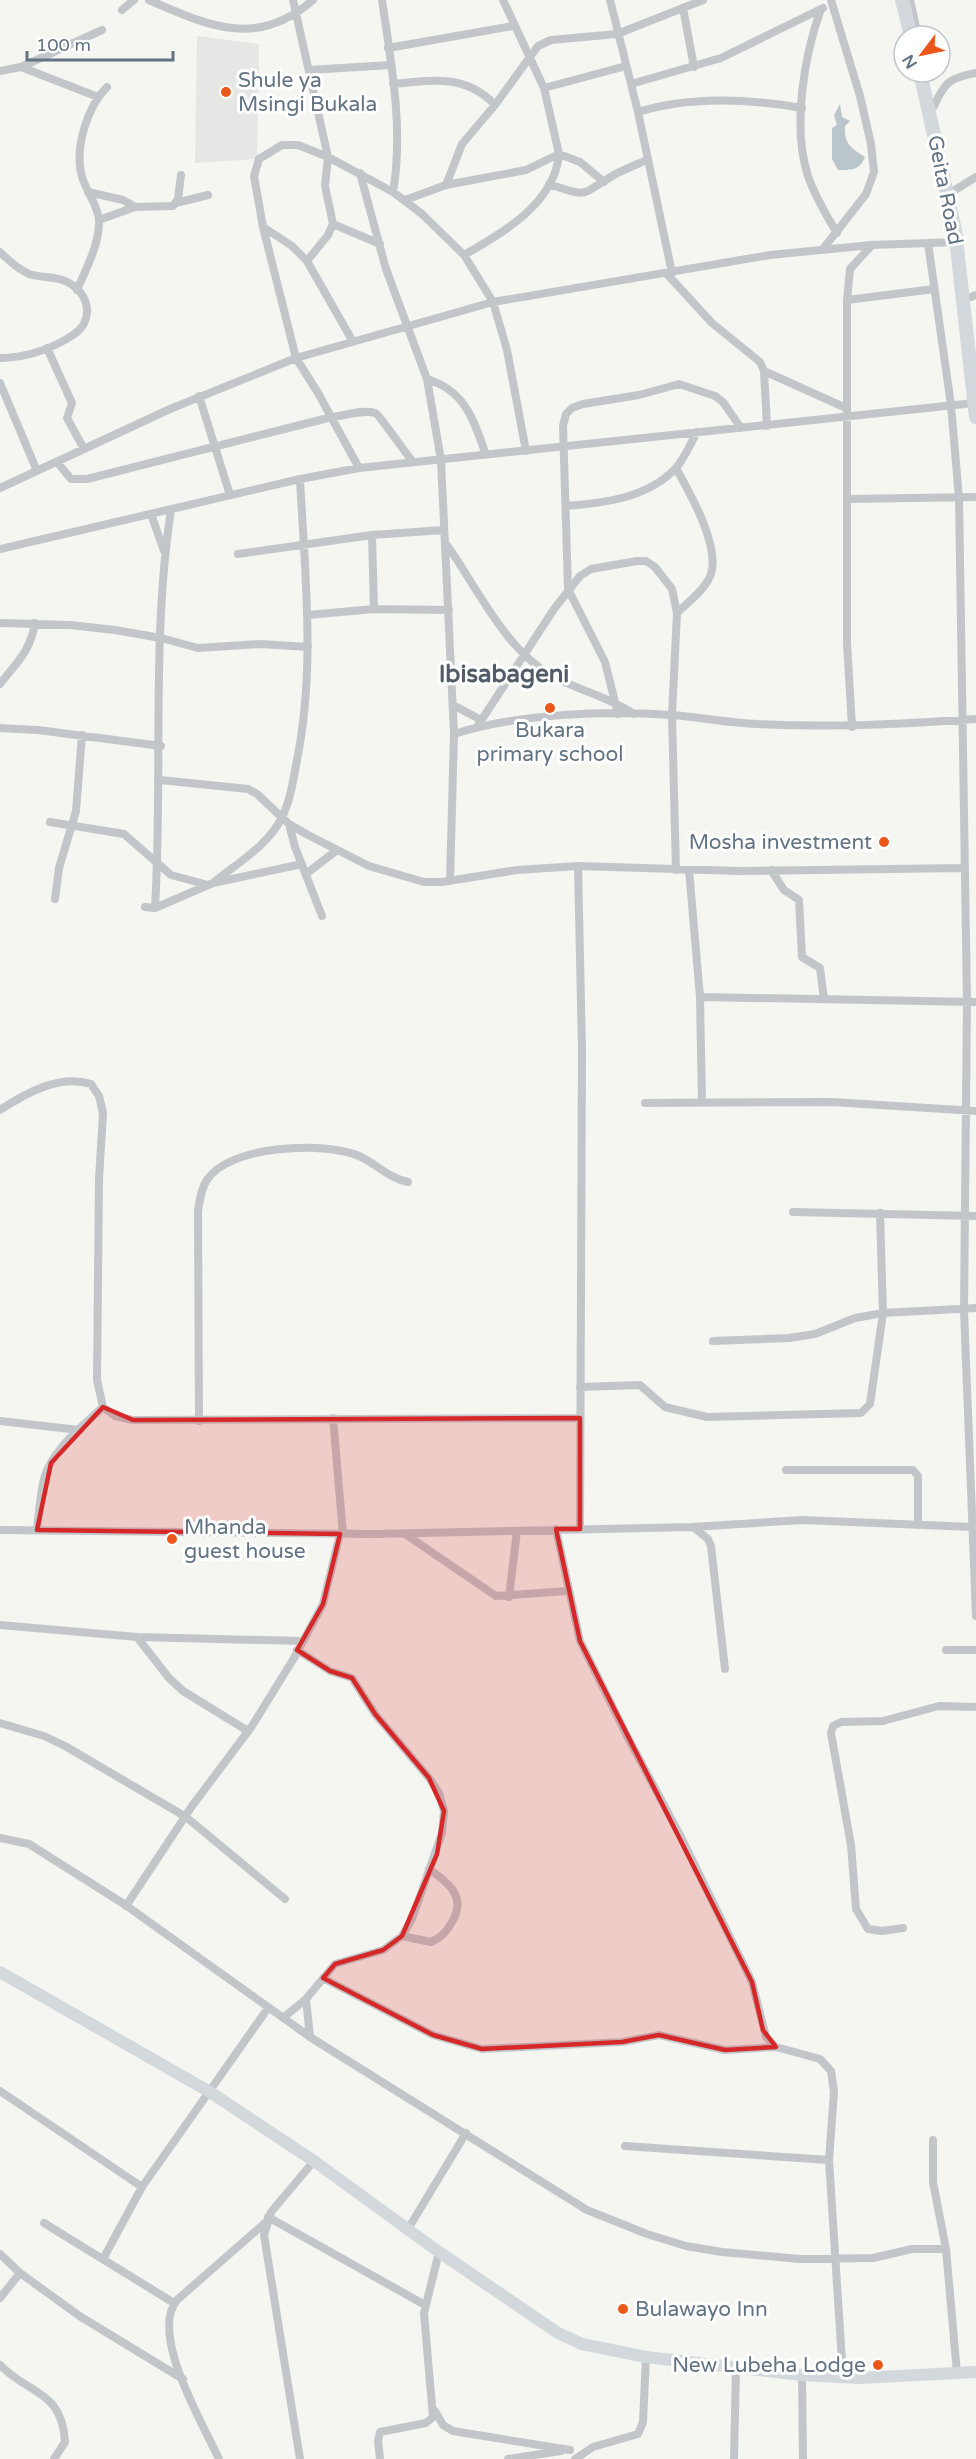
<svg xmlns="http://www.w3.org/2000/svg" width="976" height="2459" font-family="'Varela Round',sans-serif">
  <rect width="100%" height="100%" fill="#f5f5f1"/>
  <path fill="#e5e7e4" d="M197,36L259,44L257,159L195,163Z"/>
  <path fill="#bbc6cc" d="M840,104L842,117L850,121L845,126C844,144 851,148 865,157C860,170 852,170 838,170L832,159V128L837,125L834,115Z"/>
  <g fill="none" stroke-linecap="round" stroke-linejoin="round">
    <path stroke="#c2c6c9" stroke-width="8" d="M149,0C209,26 257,49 313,0
      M293,0L328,157L325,186L333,224L328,235L307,261
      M382,0C391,62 404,129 393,192
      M610,0L638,112L672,273
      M910,0L918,36
      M683,8L694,67
      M821,9C804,56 792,127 808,176C815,196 826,215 837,233
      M122,10L134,0
      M388,48L513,26
      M21,67L98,97
      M309,70L391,65
      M0,71L21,67L102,30
      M393,84C432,80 466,74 495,105
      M631,84L721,58L823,8
      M544,88L626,66
      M934,106C945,82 949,78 976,73
      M638,112C690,96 750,99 802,108
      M360,173L386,269L427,379L441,460L454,734L450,881
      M549,184C589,198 580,195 614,175C624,169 637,165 648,159
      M446,185L462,144L495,105L538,46L551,40L617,34L703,0
      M88,192L123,200L135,207
      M947,195L976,177
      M405,200L446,185L526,170L559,154L580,162L604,182
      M176,203L208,195
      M99,220L135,207L173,206L178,199L181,175
      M333,224L380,244
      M263,227L292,246L307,261L352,340
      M928,243L951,405L959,498L967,1002L964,1311L976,1616
      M823,249L866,194L874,172L871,144L860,96L831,0
      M0,252C8,260 18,269 29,274C41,278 54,276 65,281C89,291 96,320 73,335C52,349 25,358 0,358
      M464,255C503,233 555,203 559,154L544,88L503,0
      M667,274L712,323L760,362L764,371L767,426
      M77,290C86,269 100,243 99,220C98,205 86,191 82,177C74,149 87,107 107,87
      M965,299L976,295
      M847,300L934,289
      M47,348L72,403L67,418L84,449
      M764,371L846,408
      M427,379C466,391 474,421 486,455
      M0,383L37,471
      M199,396L230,495
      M57,462L71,479H87L332,417C344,416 363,409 375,413C379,414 405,453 413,462
      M359,468L318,393L296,358L263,227L254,176L259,159L282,145H298L328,157L393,192L422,214L464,255L493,302L507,350L526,451
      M676,468C690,493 720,546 711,574C706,589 688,602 677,613
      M0,488L170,409L296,358L493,302L770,255L872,245L957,242
      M848,499L976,497
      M566,506C604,503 647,498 675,469C684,460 690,444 697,432
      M151,514L164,551
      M372,535L374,609
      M447,545C478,589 505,650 554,677C581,691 609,697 634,714
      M0,549L300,479L359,468L974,403
      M238,554L372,535L444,530
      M308,615L374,609L449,610
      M0,623L70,625L115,630L161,638L198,648L260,644L308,647
      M0,684C17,662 30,652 35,623
      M453,705L481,720
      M618,714L605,662L568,589L563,426L566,414L572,408L583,404L639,395L679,384L715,396L723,402L741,428
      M477,727L554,609L580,576L591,569L637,561H646L655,567L672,589L677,613L672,715L676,870
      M852,727L847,643V300L850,269L872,245
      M0,728L38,730L161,746
      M454,734C517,714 605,710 671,715C700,717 728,723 757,724C832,728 902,724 976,719
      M160,780L248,789L257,794L289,824L308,835L369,866L424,882H442L517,870L578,866L739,871L964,868
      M50,822L124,834L171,875L208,885
      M289,824L295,847L322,916
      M578,866L582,1050L580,1529
      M689,870L700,997L702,1102
      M771,870L784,890L799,900L802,957L820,968L824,999
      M306,874L337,850
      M213,883C236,864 269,845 282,817C290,801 293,782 296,765C316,670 305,575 300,479
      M55,899L59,868L76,811L82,735
      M145,907L155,908L213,883L302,864
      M155,908C163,775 151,640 171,510
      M700,997L976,1002
      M645,1103L832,1102L976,1111
      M0,1110C26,1093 60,1074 91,1084L99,1096L103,1113L99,1179L97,1380L103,1407L115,1416L133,1420L580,1418
      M793,1212L976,1216
      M713,1341L789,1338L815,1334L855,1318L883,1313L976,1308
      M580,1387L640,1385L665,1407L707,1417L861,1413L870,1404L883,1313L880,1213
      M333,1418L343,1534
      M0,1421L79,1430
      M199,1421L198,1211C200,1200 201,1188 207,1180C229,1145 325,1141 359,1156C377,1164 388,1178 408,1182
      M786,1470H913L918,1476V1524
      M693,1527L708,1539L711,1546L725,1669
      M556,1529L580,1641L627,1736L681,1837L752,1982L766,2037L776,2047L820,2059L831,2071L834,2092L829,2160L843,2377
      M0,1530L375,1534L693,1527L803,1520L972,1527
      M37,1530C39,1513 40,1495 44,1479C52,1449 82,1427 103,1407
      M405,1534L496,1596L568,1591
      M509,1597L517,1531
      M0,1625L137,1637L302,1641
      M137,1637L169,1678L183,1691L248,1731
      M946,1650H976
      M0,1723L44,1736L65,1746L186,1817L285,1899
      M0,1838L29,1844L124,1904L310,2037L587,2210L647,2234L686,2246L722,2252L800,2259L873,2258L912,2249H946
      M126,1906L192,1806L252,1726L294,1658L323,1604L340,1534
      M903,1928L882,1931L868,1929L856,1909L851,1845L831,1733L833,1726L841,1722L883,1721L939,1706L976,1707
      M402,1936L431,1942C442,1937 446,1932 452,1922C467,1897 449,1883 429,1869
      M323,1978L433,2035L482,2049L622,2042L659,2035L725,2050L776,2047
      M306,1999L310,2037
      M283,2018L306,1999L335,1964L383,1950L402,1936L412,1919L442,1833L444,1811L439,1793L429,1778L375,1714L352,1678L330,1671L297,1650
      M0,2091L142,2187
      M933,2140V2182L946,2249L957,2373
      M625,2146L829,2160
      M268,2217L425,2305
      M44,2223L174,2303
      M408,2229L466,2133
      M0,2254L20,2273L81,2317L183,2379
      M103,2259L142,2187L268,2008
      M0,2298L20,2273
      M0,2365C29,2395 62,2390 65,2442L54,2459
      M802,2375L803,2459
      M435,2411L443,2425L453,2431L570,2450
      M219,2459C203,2424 149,2334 177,2300L266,2222
      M300,2459L264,2235L271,2212L314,2161
      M380,2459L378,2441L380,2432L426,2423L433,2417L424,2313L439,2252
      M508,2459L561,2451
      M575,2459L593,2447L638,2434L643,2422L646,2357
      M734,2459L736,2368"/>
    <path stroke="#d3d8dc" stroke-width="12" d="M0,1972L210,2092L314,2161L439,2252L558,2333L582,2344L646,2357L802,2375L859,2378L976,2372"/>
    <path stroke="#d3d8dc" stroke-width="14" d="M902,0L911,36
      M920,72L955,230L976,417"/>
  </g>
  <path fill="#d62828" fill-opacity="0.2" stroke="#d62828" stroke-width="4.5" stroke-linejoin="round" d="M103,1407L133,1420L580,1418V1529H556L580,1641L752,1982L763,2030L776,2047L725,2050L659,2035L622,2042L482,2049L433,2035L323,1978L335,1964L383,1950L402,1936L437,1854L444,1811L429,1778L375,1714L352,1678L330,1671L297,1650L323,1604L340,1534L37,1530L51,1463Z"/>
  <g fill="#ec571a" stroke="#fff" stroke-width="2">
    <circle cx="226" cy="92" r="6"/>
    <circle cx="550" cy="708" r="6"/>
    <circle cx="884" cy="842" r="6"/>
    <circle cx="172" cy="1539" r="6"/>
    <circle cx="623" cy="2309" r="6"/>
    <circle cx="878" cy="2365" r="6"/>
  </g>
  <g text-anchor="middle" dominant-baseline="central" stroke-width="6" stroke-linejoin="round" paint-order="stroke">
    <g font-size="21" fill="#627384" stroke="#fff" text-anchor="start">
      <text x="238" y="80">Shule ya<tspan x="238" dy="24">Msingi Bukala</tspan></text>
      <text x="550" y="730" text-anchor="middle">Bukara<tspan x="550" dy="24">primary school</tspan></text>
      <text x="872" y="842" text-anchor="end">Mosha investment</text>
      <text x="184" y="1527">Mhanda<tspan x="184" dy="24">guest house</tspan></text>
      <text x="635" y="2309">Bulawayo Inn</text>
      <text x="866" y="2365" text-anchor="end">New Lubeha Lodge</text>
    </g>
    <g font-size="21" fill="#627384" stroke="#fff">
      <text transform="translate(945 190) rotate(79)">Geita Road</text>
    </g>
    <g font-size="24" font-weight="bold" fill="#515c68" stroke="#fff">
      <text x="504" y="674">Ibisabageni</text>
    </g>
  </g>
  <g transform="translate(922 54) rotate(238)"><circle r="28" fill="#ffffff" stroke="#c0c7ce" stroke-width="1.5"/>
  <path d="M0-4.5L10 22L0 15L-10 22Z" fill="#ec571a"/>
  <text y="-9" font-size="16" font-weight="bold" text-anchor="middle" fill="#627384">N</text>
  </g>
  <path d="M27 51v9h146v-9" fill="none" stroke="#627384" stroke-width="3"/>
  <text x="36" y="51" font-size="18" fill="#627384" stroke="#ffffff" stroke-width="4.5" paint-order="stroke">100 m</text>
</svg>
